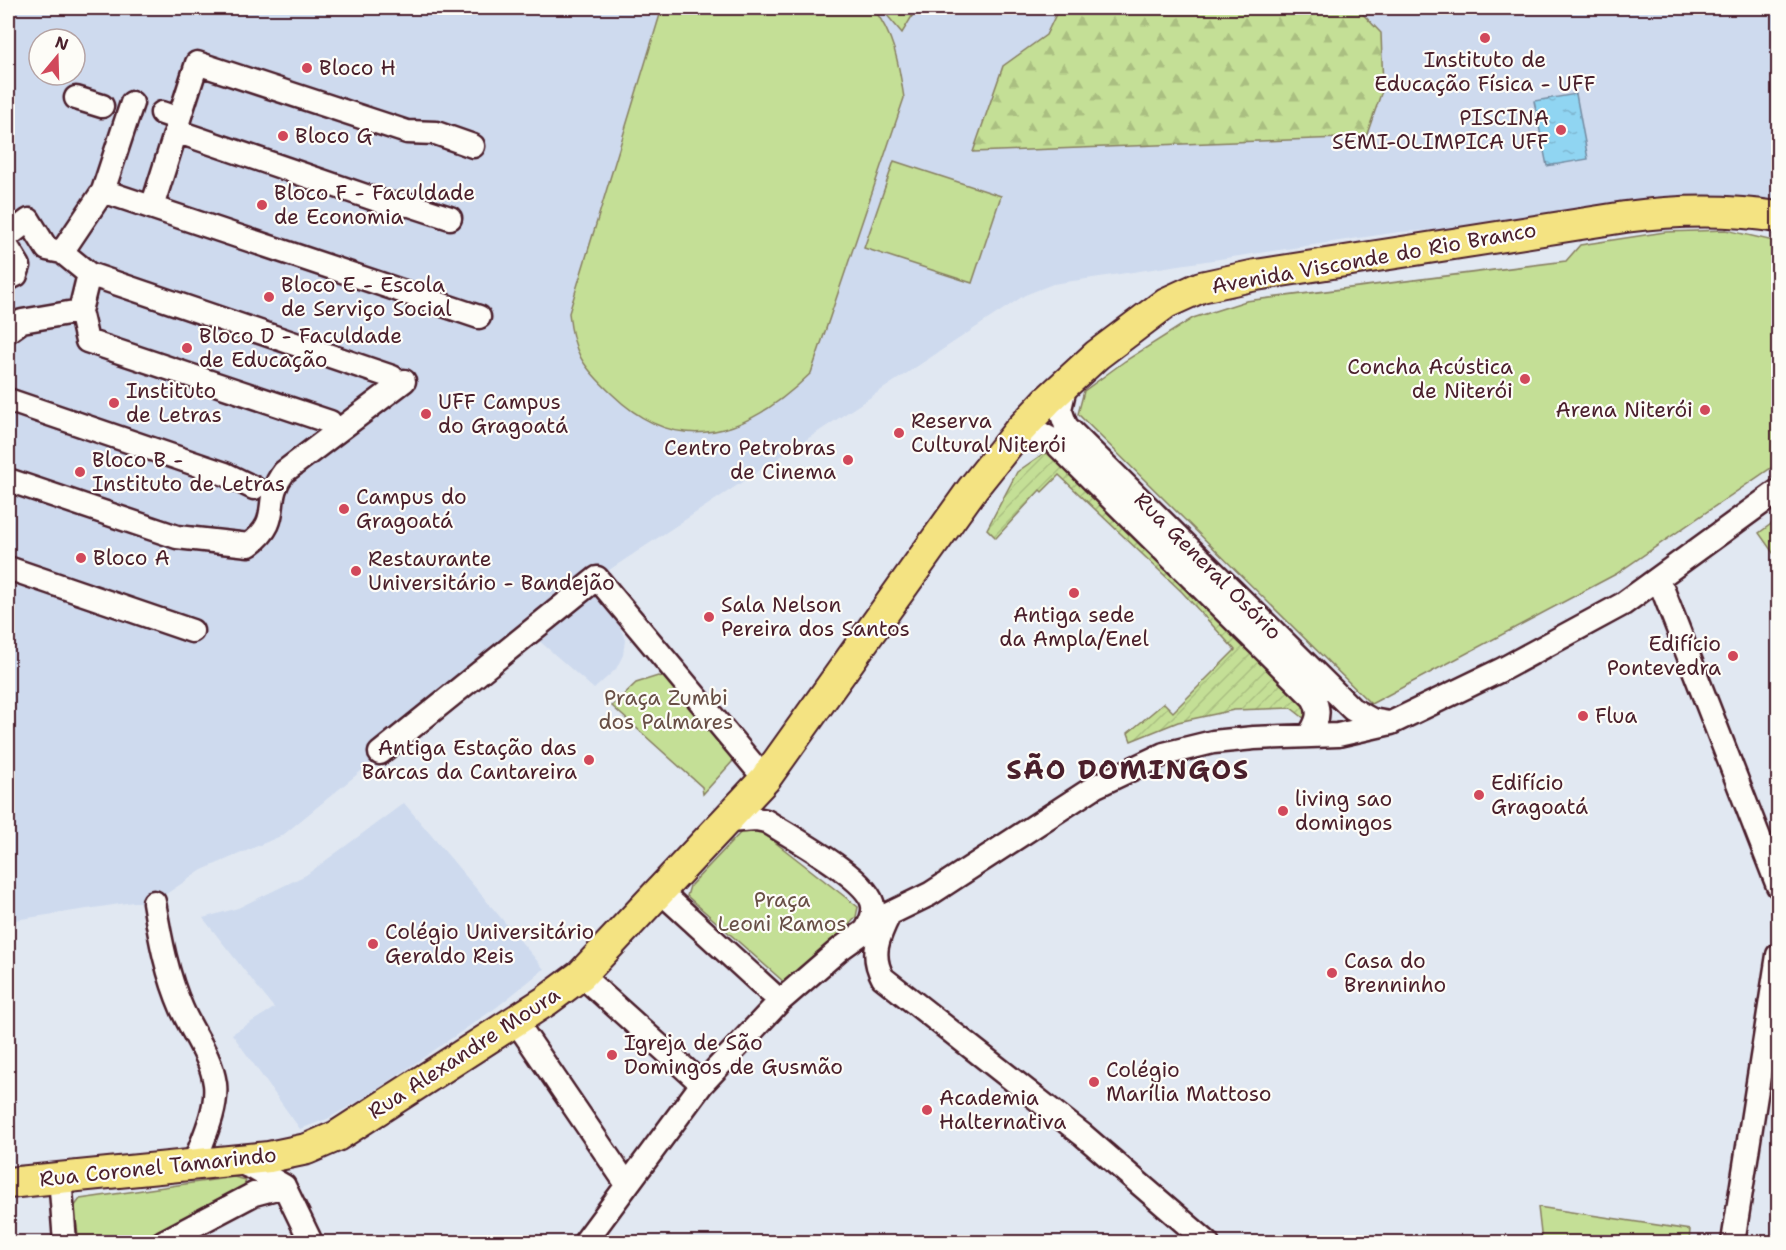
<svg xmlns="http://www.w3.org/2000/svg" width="1786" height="1250" font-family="'Shantell Sans',sans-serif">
  <defs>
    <pattern id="forest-firs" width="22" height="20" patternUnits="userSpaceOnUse" patternTransform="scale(1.5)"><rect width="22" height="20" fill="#c4df96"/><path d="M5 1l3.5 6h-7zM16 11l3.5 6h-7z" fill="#aabf81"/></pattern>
    <pattern id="garden-furrows" width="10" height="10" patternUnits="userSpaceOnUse" patternTransform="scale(1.5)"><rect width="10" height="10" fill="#c4df96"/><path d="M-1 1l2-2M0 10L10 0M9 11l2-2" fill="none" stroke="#aabf81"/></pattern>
    <pattern id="water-ripples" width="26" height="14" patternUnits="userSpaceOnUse" patternTransform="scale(1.5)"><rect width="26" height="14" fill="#90d5f2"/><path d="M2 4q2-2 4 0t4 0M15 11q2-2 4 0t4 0" fill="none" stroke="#7eb6d0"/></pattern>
  </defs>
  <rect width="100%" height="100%" fill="#e1e8f2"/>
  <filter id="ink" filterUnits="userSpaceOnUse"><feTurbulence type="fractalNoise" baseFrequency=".0167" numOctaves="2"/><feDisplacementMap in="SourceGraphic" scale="12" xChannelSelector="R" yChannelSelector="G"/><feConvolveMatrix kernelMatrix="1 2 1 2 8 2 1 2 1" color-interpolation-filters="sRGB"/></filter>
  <g filter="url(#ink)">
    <path fill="#cedaee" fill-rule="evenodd" d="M8,8H1778V210L1399,232L1053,284L1025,295L597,578L283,835L202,870L154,902H133L8,921ZM39,39H75V75H39Z
      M595,594L616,617L625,640L623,655L616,669L594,689L536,638Z
      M404,803L544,969L497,1007L369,1095L327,1119L300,1129L232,1034L274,1008L203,918L238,908L306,875Z"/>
    <path fill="url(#forest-firs)" stroke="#877f60" stroke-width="1.5" d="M1059,8H1357L1381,33L1383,88L1366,137L973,152L1003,66L1046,35Z"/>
    <path fill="#c4df96" stroke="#877f60" stroke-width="1.5" d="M662,8H873C894,35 899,64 904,98L811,373C750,433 681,461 612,394C583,367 573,353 569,313Z
      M881,8H917L902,33Z
      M894,161L1001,196L972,283L864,248Z
      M1726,230L1778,242V463L1616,574L1371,704L1078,414L1084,391L1125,361L1193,318L1246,301L1566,261L1580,245L1665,232Z
      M1778,519V560L1759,533Z
      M658,676L669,678L742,751L703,794L702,787L612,706L636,683Z
      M744,829H758L858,907L856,917L800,981L785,983L687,896L690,886Z
      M234,1177L246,1180L243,1189L238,1193L134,1242H79L74,1207L80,1199Z
      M1538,1207L1690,1230L1689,1242H1542Z"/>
    <path fill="url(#garden-furrows)" stroke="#877f60" stroke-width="1.5" d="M1044,453L1055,456L1311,704L1313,717L1305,719L1291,708L1234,710L1178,722L1131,741L1128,733L1164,703L1173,712L1235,650L1182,592L1059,475L1042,492L1040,490L996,538L987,529L1017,472Z"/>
    <path fill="url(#water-ripples)" stroke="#748ca2" stroke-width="1.5" d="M1576,94L1588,159L1547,166L1534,101Z"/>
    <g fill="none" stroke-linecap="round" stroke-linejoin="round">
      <g stroke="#4a1f2b" stroke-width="27">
        <path id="minor" d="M76,98L102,106
          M162,113L179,119L176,131L389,204L410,205L450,218
          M179,119L197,63L407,132L436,133L473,146
          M103,191L132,103
          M152,207L176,131
          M8,236L29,220L47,249L62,252
          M8,248L19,266L16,275L8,279
          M89,274L392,377
          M80,311L87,341L330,422
          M8,331L22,321L80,311L89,274L62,252L103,191L479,317
          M1066,383L1060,409L1066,426L1352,709L1372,720L1389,723
          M8,400L225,474L254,488
          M1019,431L1038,432L1051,439L1313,698C1322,712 1317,724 1308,736
          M8,480L177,537L249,545C285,518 261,502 284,472L404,381
          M8,568L192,631
          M1659,580L1778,886
          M380,753L597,578L765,779
          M728,821L756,819L766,821C791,837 870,879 873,906C874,914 871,921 867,928
          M661,892L780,1001
          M154,902C160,938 167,975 182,1009C193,1034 211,1056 215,1084C218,1110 202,1141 194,1164
          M889,915C878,937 870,955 883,978L1083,1135L1207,1242
          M581,975L702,1084
          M515,1020L626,1183
          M234,1160L253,1168L284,1186L311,1242
          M60,1177L65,1242
          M163,1242L254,1194L284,1186
          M585,1242L702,1084L780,1001L840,949L889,914L930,894L1096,786L1164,754L1213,742L1254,738L1338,735L1391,723L1501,670L1623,604L1778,491
          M1733,1242L1778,955"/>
      </g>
      <g stroke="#4a1f2b" stroke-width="34">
        <path id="major" d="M8,1183L269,1157L307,1149L337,1136L546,1001L581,975L765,779L973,488L1017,433L1048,400L1097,355L1166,303L1201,287L1256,275L1625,217C1678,210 1726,209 1778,217"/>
      </g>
      <use href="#minor" stroke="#fdfcf7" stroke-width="22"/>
      <use href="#major" stroke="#f4e382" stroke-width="30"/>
    </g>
  </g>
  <g fill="#d1495b" stroke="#fdfcf7" stroke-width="2">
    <circle cx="1485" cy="38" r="6"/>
    <circle cx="307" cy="68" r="6"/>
    <circle cx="1561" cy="130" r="6"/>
    <circle cx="283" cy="136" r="6"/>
    <circle cx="262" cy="205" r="6"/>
    <circle cx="269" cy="297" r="6"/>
    <circle cx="187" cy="348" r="6"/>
    <circle cx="1525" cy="379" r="6"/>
    <circle cx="114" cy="403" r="6"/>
    <circle cx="1705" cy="410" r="6"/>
    <circle cx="426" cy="414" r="6"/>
    <circle cx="899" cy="433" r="6"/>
    <circle cx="848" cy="460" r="6"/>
    <circle cx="80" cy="472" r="6"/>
    <circle cx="344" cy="509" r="6"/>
    <circle cx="81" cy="558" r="6"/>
    <circle cx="356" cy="571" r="6"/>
    <circle cx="1074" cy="593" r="6"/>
    <circle cx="709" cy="617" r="6"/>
    <circle cx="1733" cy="656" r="6"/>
    <circle cx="1583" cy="716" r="6"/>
    <circle cx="589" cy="760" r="6"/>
    <circle cx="1479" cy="795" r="6"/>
    <circle cx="1283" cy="811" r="6"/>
    <circle cx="373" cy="944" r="6"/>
    <circle cx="1332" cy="973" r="6"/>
    <circle cx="612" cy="1055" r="6"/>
    <circle cx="1094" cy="1082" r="6"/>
    <circle cx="927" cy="1110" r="6"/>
  </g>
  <g text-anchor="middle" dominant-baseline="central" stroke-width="4.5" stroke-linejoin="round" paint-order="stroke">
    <g font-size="21" fill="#4a1f2b" stroke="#fdfcf7" text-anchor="start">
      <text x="1485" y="60" text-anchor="middle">Instituto de<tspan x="1485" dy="24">Educação Física - UFF</tspan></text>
      <text x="319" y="68">Bloco H</text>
      <text x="1549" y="118" text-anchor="end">PISCINA<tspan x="1549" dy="24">SEMI-OLIMPICA UFF</tspan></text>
      <text x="295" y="136">Bloco G</text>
      <text x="274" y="193">Bloco F - Faculdade<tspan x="274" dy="24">de Economia</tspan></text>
      <text x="281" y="285">Bloco E - Escola<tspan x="281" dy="24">de Serviço Social</tspan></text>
      <text x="199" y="336">Bloco D - Faculdade<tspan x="199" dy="24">de Educação</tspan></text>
      <text x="1513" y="367" text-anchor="end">Concha Acústica<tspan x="1513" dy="24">de Niterói</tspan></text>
      <text x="126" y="391">Instituto<tspan x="126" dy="24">de Letras</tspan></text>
      <text x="438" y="402">UFF Campus<tspan x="438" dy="24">do Gragoatá</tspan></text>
      <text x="1693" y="410" text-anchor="end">Arena Niterói</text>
      <text x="911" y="421">Reserva<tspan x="911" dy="24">Cultural Niterói</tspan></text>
      <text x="836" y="448" text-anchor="end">Centro Petrobras<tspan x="836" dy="24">de Cinema</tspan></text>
      <text x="92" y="460">Bloco B -<tspan x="92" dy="24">Instituto de Letras</tspan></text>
      <text x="356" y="497">Campus do<tspan x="356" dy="24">Gragoatá</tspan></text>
      <text x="93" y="558">Bloco A</text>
      <text x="368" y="559">Restaurante<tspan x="368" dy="24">Universitário - Bandejão</tspan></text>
      <text x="721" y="605">Sala Nelson<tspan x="721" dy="24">Pereira dos Santos</tspan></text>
      <text x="1074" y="615" text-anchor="middle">Antiga sede<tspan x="1074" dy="24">da Ampla/Enel</tspan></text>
      <text x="1721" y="644" text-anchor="end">Edifício<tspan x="1721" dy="24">Pontevedra</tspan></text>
      <text x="1595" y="716">Flua</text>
      <text x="577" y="748" text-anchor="end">Antiga Estação das<tspan x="577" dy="24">Barcas da Cantareira</tspan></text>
      <text x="1491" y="783">Edifício<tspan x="1491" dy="24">Gragoatá</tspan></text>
      <text x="1295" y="799">living sao<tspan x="1295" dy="24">domingos</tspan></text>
      <text x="385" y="932">Colégio Universitário<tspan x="385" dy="24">Geraldo Reis</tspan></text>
      <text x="1344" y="961">Casa do<tspan x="1344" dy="24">Brenninho</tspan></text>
      <text x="624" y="1043">Igreja de São<tspan x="624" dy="24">Domingos de Gusmão</tspan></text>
      <text x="1106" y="1070">Colégio<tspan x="1106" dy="24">Marília Mattoso</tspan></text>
      <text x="939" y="1098">Academia<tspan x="939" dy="24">Halternativa</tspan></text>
    </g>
    <g font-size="21" fill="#4a1f2b" stroke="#fdfcf7">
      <text transform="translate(1374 258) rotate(-10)">Avenida Visconde do Rio Branco</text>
      <text transform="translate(1208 566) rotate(45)">Rua General Osório</text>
      <text transform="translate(464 1053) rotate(-33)">Rua Alexandre Moura</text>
      <text transform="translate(158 1167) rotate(-6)">Rua Coronel Tamarindo</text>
    </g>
    <g font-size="21" fill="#684f46" stroke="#fdfcf7">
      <text x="666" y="698">Praça Zumbi<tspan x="666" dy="24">dos Palmares</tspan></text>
      <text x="782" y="900">Praça<tspan x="782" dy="24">Leoni Ramos</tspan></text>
    </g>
    <g font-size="27" font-weight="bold" letter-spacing="1.5" fill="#4a1f2b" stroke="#fdfcf7">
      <text x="1128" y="769">SÃO DOMINGOS</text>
    </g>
  </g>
  <rect width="1786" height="1250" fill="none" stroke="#fdfcf7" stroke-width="30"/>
  <rect x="15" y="15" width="1756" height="1220" fill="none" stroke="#4a1f2b" stroke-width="2" filter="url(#ink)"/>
  <g transform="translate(57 57) rotate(19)"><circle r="28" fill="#fdfcf7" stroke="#b5a4a5" stroke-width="1.5"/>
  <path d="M0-4.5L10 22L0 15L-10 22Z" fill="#d1495b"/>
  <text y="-9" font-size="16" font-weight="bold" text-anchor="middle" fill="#4a1f2b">N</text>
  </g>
</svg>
